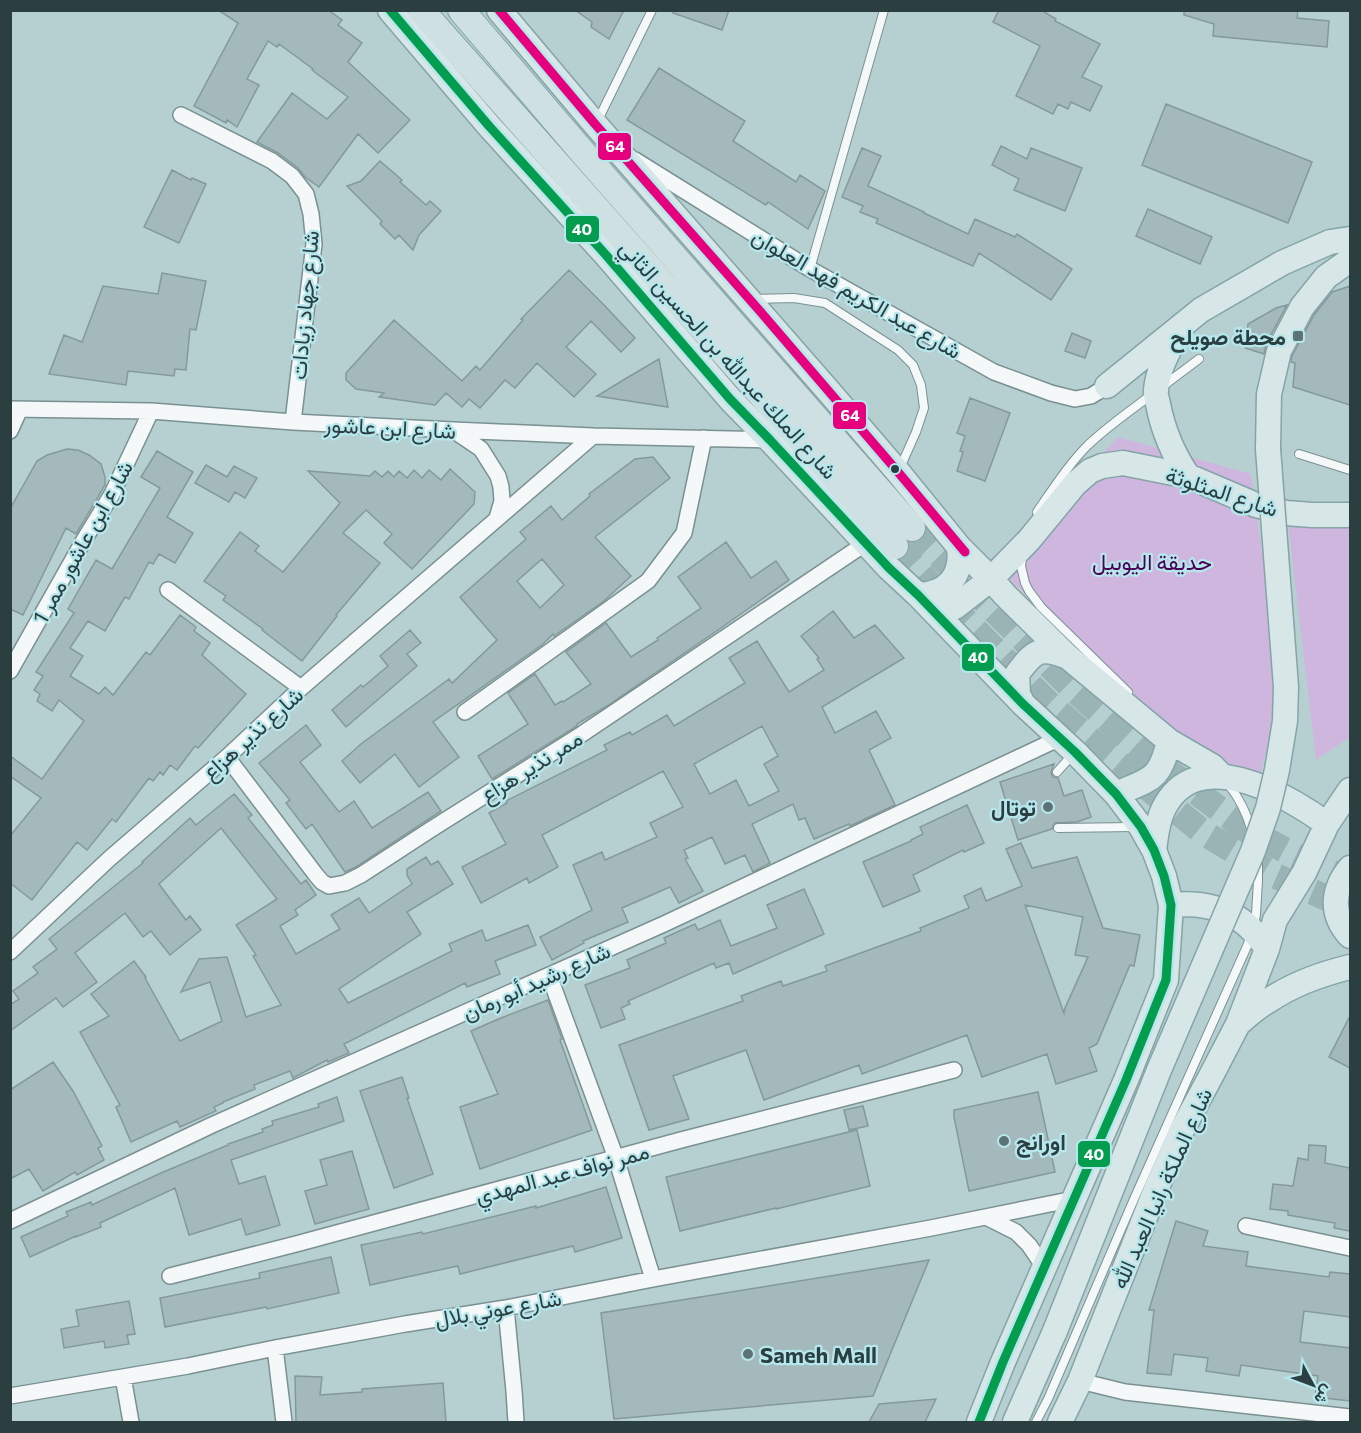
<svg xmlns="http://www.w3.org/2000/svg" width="1361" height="1433" font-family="Commissioner,Vazirmatn,sans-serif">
  <rect width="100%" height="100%" fill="#b6d0d2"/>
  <path fill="#ceb6de" d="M1118,437L1251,474L1274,637L1272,726L1260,775L1199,753L1010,580L1003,558Z
    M1285,498L1350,524V737L1316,760Z"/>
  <path fill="#a4b9bb" stroke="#84999a" stroke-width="1.5" fill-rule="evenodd" d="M218,10H328L342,20L338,25L362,43L348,62L410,120L378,153L358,134L319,187L305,177L298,168L278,153L257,142L292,93L327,119L348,97L312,70L313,69L279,44L277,47L268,41L247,79L259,85L237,127L227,120L226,123L194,106L238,23Z
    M575,10H624L609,39L591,27L592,22Z
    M673,10H729L722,30L673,13Z
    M999,10H1041L1056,19L1055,21L1100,44L1082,77L1102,86L1090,111L1071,102L1068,109L1058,104L1053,114L1016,96L1040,46L993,22Z
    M1184,10H1298L1297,18L1329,21L1327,47L1213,36L1214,24L1184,15Z
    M659,68L745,121L733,141L796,182L800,175L825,191L808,229L768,202L766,205L627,120Z
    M1166,104L1312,162L1288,223L1142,165Z
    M1001,146L1027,159L1031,148L1082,168L1065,211L1014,190L1019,179L992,165Z
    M862,148L881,156L868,186L924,212V213L968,234L975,219L1015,237L1017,234L1072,269L1051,300L979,253L973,266L876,223L878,219L860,212L863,206L842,197Z
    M380,161L402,180L400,182L426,205L430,201L441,211L419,235L413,250L399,235L395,239L380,224L382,221L347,186L361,181Z
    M172,170L191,180L192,178L206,184L179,243L144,227Z
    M1148,209L1212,237L1200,264L1136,236Z
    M569,270L605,306L635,338L621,352L591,321L566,347L596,374L574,397L537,363L515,388L505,380L480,408L469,399L462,407L446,393L435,405L379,397L384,393L356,389L346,380V373L394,320L462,381L476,366L480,370L523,320L521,319Z
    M162,273L206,281L196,330L190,329L186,370L175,369L174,376L128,371L126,385L49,374L64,335L82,342L103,286L158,294Z
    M1350,286V405L1293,387L1295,363L1291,362L1292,356L1314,315L1332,292Z
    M1287,305L1266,344L1264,354L1245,348L1248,324L1276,308Z
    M1072,333L1091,341L1085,358L1065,351Z
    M659,359L668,407L597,396L625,379Z
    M970,398L1010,413L985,481L957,471L963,452L960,451L965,436L957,433Z
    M67,449L78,450L89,455L101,464L105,477V485L76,534L66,528L23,615L10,609V509L37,461L47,455Z
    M157,451L193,472L167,517L193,533L175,563L159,554L153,564L149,562L129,599L125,597L105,631L88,621L70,648L83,656L70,676L99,694L105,687L113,695L146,652L150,655L180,615L196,627L194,631L210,643L202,655L246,694L198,748L195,746L177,770L170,765L163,775L160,772L153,781L149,778L116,822L112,819L87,850L77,842L32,900L10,883V836L41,798L10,776V756L42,779L84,721L59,700L52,711L37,701L40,694L34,690L43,676L36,672L74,613L68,609L96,560L112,569L160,488L141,477Z
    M653,457L670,478L595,537L631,576L604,601L554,636L553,634L543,644L433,722L459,757L419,787L395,754L360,783L342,761L361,744L449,679L452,683L497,640L460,597L526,539L520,532L551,506L562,520L590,496L589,494L635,459ZM542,559L564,585L540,608L517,581Z
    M206,465L227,477L234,466L257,478L245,498L235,492L229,502L195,483Z
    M450,469L475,492L474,504L412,569L384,543L392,534L366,510L343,533L380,563L336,615L337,616L302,661L262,630L263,629L223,600L226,596L204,581L240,532L259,546L255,551L283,572L340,503L308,471L370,476L375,471L382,477L388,471L394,477L399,471L407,478L414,470L422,478L429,470L441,480Z
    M726,542L751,578L776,561L789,580L718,630L607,706L577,724V726L492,779L478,756L528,724L508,693L535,674L555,705L562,701L563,702L591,684L566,652L606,623L631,657L658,640L657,638L701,608L678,577Z
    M833,611L854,638L875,625L904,658L822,707L835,733L876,711L891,738L869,750L895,805L850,826L849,824L814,839L805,818L799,820L793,804L752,824L770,863L753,872L745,855L725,864L712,837L684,850L688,858L685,859L703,891L679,903L670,887L622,908L628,922L583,941L584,943L552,960L540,937L592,910L573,865L602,852L605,860L657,837L650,823L683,807L663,771L542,835L558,867L529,883L527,878L481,903L462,867L506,844L489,813L507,803L506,801L607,750L604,745L630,732L632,735L667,715L674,726L745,683L729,658L757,641L789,692L824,670L817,659L819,658L801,636ZM762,726L778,756L764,764L779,791L749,806L736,780L710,794L694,764Z
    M410,630L421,643L407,654L417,666L346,727L332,710L361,685L363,687L388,666L380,656Z
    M306,725L321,745L300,762L339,812L354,801L372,828L428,792L441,811L356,867L345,872L312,824L306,829L286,803L290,800L259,763Z
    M1054,764L1051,773L1053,777L1058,778L1064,796L1082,790L1091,817L1077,822L1055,823L1053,826L1052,829L1018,840L1000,782Z
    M234,794L252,815L248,818L301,884L306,880L316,895L295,910L298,915L280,926L296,954L340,929L331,915L359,898L369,913L412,884L407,875V869L426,857L431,865L438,861L453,884L407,912L421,934L339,989L348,1003L452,951L449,944L482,930L486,941L528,925L536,945L495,961L500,974L467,987L465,983L344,1044L349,1053L328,1062L327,1060L293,1078L290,1071L254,1085L255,1089L223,1102V1103L214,1107L216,1111L180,1127L177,1121L131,1142L116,1107L120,1105L80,1032L109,1016L91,994L134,961L146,977L145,978L180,1041L222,1021L210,982L181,992L199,959L227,957L246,1017L281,1005L253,956L256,955L236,925L277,899L221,828L159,884L186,920L190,916L201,930L170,955L151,931L143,937L125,913L75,953L97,982L63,1007L56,998L10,1031V1005L19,999L13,991L38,973L33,967L57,949L49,939L143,863L142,862L190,818L196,825Z
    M967,805L984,843L964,852L963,850L913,875L920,891L883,907L863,862L911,841V840L923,834L920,827Z
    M1021,843L1032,868L1077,857L1103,928L1140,935L1134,966L1130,965L1097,1044L1089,1048L1097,1071L1056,1084L1047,1054L982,1077L967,1035L862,1074L859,1065L764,1100L746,1050L673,1076L689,1119L649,1130L619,1045L743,1001L741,996L781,981L783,986L827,971L825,966L921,931L920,928L969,908L964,896L981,888L986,901L1022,886L1006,849ZM1025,905L1083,917L1075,955L1088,957L1065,1008L1064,1013Z
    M804,889L824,934L733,974L729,963L716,968L714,963L628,1001L630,1004L621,1008L625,1019L601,1028L585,985L630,968L627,960L666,943L664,938L695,924L698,930L720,920L731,946L777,928L767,905Z
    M548,1000L562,1039L560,1040L592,1130L480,1169L460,1107L498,1094L471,1031L501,1018Z
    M1350,1016V1068L1329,1057Z
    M53,1062L73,1091L102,1146L98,1148L104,1160L77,1175L75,1172L43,1191L29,1169L10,1179V1090Z
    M402,1077L409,1098H407L433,1174L394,1188L360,1091Z
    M1038,1092L1055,1172L969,1191L954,1117V1110Z
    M337,1097L344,1121L231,1160L239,1184L265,1176L280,1225L246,1235L241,1219L189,1235L175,1188L100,1223L101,1227L76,1237V1236L30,1257L21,1237L68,1216L66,1212L91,1202L92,1205L161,1173L228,1145V1144L263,1132L262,1129L273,1125L272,1121L319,1107L318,1104Z
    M863,1106L868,1126L849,1130L844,1110Z
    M857,1130L870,1186L776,1209V1208L680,1231L666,1177Z
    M1309,1145L1326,1146L1325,1163L1350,1168V1231L1334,1228L1335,1223L1288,1215V1211L1270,1209L1273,1184L1293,1186L1298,1158L1308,1160Z
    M352,1151L369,1209L315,1224L305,1191L327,1185L320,1160Z
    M606,1187L622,1238L575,1252L573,1246L460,1274L458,1266L370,1285L361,1245L422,1232L423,1234L536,1206V1208Z
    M1176,1221L1208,1231L1203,1246L1248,1252L1246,1266L1329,1277L1330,1272L1350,1274V1317L1304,1311L1300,1342L1350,1348V1401L1315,1397L1318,1376L1241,1365L1239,1376L1206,1371L1208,1358L1174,1354L1171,1375L1147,1373L1154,1310H1149Z
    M331,1257L339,1293L267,1309L266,1307L165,1327L160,1298L260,1278L259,1273Z
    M929,1260L873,1396L614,1419L601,1313Z
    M129,1301L135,1334L127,1335L129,1344L105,1348L104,1341L64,1348L61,1329L79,1326L76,1310Z
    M295,1376L322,1377L320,1395L362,1392V1389L443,1383L446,1422H296Z
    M936,1399L925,1422H869L879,1404Z"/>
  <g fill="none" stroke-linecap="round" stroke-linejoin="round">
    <path stroke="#9ab3b5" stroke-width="26" stroke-dasharray="26 13" stroke-linecap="butt" d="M912,528L1070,686L1147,755L1247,830L1292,854L1350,881
      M895,546L947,602L1049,704L1129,773L1173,808L1204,833L1276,876L1350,908"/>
    <g stroke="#7b9091" stroke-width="10">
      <path id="service" d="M597,122L652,10
        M810,269L884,10
        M755,299L794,298L825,303L898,350L913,365L921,385L924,408L916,432L900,468
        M1163,386L1199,359
        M1299,454L1350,470
        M1037,512C1053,489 1068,465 1088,445C1108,426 1130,411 1151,395
        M1022,557L1021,566L1025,583L1029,591L1041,607L1128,692
        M1057,772L1074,753
        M1228,784C1240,799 1247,813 1252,832
        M1058,828L1134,827
        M1036,1422L1048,1399L1134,1199L1248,944L1253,930L1256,914L1258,881V861"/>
    </g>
    <g stroke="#7b9091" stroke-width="18">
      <path id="minor" d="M181,115L272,161L292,176L306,194L311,214L314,244L293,422
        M635,160L810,269L994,372L1051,393L1075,399L1091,396L1107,386
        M10,409L151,411L293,422L453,430L593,436L770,440
        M453,430L481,449L498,476L501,487L502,501L497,518
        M10,431L20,409
        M168,590L301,688
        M10,671L84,540L112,494L151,411
        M465,712L648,581L684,533L704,438
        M227,757L316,875L322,882L329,886L345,883L361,875L430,830L582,734L866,543
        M10,952L109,859L227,757L301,688L593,436
        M549,975L616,1158L653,1279
        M986,1217L1016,1232L1029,1245L1044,1267
        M10,1221L212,1125L664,924L1060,738
        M1246,1226L1350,1248
        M170,1276L296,1244L681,1140L954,1070
        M506,1308L514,1391L516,1422
        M275,1348L284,1422
        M123,1377L131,1422
        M1080,1381L1125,1392L1350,1417
        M10,1396L188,1366L275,1348L405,1324L506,1308L653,1279L931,1228L1074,1199"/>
    </g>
    <g stroke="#84a4a7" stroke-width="27">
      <path id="primary" d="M390,10L489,126L606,255L730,399L770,440L889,568L918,595L1023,704L1075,752L1116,794L1141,827L1154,850L1164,876L1171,905L1166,980L1126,1080L1003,1362L979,1422
        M499,10L595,124L831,394L898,472L959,547L991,579L1005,595L1068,657L1169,741L1212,766L1222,776
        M1177,334C1168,352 1158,369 1156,390C1155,394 1157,399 1158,404C1163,430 1173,454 1188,476
        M1107,386L1201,310L1282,263L1330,242L1350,239
        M1268,449L1269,394L1279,351L1302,307L1326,277L1350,260
        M918,595C947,594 963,576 959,547
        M938,615L955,607L991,579L1029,540L1075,484L1090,471L1102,466L1123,463L1188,476L1256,505L1286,513L1312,515H1350
        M1023,704L1018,694L1017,674C1035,650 1040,646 1068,657
        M1116,794C1150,779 1160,781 1169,741
        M1327,824L1350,790
        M1350,868C1332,890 1330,914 1350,936
        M1171,905C1201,902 1232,908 1253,931C1258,936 1263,943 1267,949
        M1238,1024C1247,1016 1257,1007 1268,1001C1293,984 1321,974 1350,967
        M1015,1422L1055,1331
        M1060,1422L1080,1381L1157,1187L1183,1128L1212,1074L1238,1024L1267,949L1275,920L1304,873L1327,824C1286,795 1196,741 1163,810C1157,822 1156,837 1154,850"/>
    </g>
    <g stroke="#84a4a7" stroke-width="28">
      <path id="trunk" d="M421,10L895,546
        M461,10L584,154L912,528"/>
    </g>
    <use href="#service" stroke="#f4f8f8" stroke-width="8"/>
    <use href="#minor" stroke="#f4f8f8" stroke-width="15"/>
    <use href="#primary" stroke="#d7e6e7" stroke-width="24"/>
    <use href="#trunk" stroke="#cee0e1" stroke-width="26"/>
    <g stroke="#84a4a7" stroke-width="27" stroke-linecap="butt">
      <path id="primary-bridge" d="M1055,1331L1159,1070L1253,851L1268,808L1277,770L1285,721L1286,687L1268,449"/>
    </g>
    <use href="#primary-bridge" stroke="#d7e6e7" stroke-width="24"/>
    <g stroke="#b6e7ec" stroke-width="14">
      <path id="bus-1" d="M390,10L489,126L606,255L730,399L770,440L889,568L918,595L1023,704L1075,752L1116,794L1141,827L1154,850L1164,876L1171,905L1166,980L1126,1080L1003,1362L979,1422"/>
    </g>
    <g stroke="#b6e7ec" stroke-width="14">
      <path id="bus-2" d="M499,10L595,124L759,310L898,472L965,552"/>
    </g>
    <use href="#bus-1" stroke="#049c4f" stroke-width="9"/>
    <use href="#bus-2" stroke="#e5007d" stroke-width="9"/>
  </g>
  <g fill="#5c7274" stroke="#b6e7ec" stroke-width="2">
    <rect x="1292" y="330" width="12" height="12" rx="3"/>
    <circle cx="1048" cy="807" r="6"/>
    <circle cx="1004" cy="1141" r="6"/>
    <circle cx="748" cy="1354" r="6"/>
  </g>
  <circle fill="#2b3f41" stroke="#b6e7ec" stroke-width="2" cx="895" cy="469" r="5"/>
  <g text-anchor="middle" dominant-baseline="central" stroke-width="4.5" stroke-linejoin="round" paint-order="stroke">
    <g font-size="22" fill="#2b3f41" stroke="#b6e7ec">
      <text transform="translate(857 293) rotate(30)">شارع عبد الكريم فهد العلوان</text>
      <text transform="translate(304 305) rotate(-85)">شارع جهاد زيادات</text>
      <text transform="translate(729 359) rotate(48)">شارع الملك عبدالله بن الحسين الثاني</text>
      <text transform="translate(390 427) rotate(3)">شارع ابن عاشور</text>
      <text transform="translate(1222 491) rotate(18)">شارع المثلوثة</text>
      <text transform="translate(82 542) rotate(-61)">شارع ابن عاشور ممر 1</text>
      <text transform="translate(252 733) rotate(-42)">شارع نذير هزاع</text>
      <text transform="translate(531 766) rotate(-32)">ممر نذير هزاع</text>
      <text transform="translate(536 981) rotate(-24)">شارع رشيد أبو رمان</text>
      <text transform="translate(562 1173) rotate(-15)">ممر نواف عبد المهدي</text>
      <text transform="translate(1161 1188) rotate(-66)">شارع الملكة رانيا العبد الله</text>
      <text transform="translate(498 1308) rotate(-10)">شارع عوني بلال</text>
    </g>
    <g font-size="22" font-weight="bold" fill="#2b3f41" stroke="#b6e7ec" text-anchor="end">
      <text x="1286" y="336">محطة صويلح</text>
      <text x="1036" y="807">توتال</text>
      <text x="1016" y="1141" text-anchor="start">اورانج</text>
      <text x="760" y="1354" text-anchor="start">Sameh Mall</text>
    </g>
    <g font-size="22" fill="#4c0054" stroke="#b6e7ec">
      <text x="1152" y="561">حديقة اليوبيل</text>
    </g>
  </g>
  <g stroke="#b6e7ec" stroke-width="2">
    <rect x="597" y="132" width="35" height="29" rx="6" fill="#e5007d"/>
    <rect x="565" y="215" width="35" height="28" rx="6" fill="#049c4f"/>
    <rect x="832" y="401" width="35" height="29" rx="6" fill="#e5007d"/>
    <rect x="961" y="643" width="34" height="29" rx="6" fill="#049c4f"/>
    <rect x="1077" y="1140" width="34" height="28" rx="6" fill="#049c4f"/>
  </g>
  <g font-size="16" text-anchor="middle" font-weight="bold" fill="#fff">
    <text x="615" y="152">64</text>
    <text x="582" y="235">40</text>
    <text x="850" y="421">64</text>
    <text x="978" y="663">40</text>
    <text x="1094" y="1160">40</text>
  </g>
  <rect width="1361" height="1433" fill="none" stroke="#2b3f41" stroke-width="24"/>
  <g transform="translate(1313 1385) rotate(131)" stroke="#b6e7ec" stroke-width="4.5" paint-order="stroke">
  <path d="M0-4.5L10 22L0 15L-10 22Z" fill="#2b3f41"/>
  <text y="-9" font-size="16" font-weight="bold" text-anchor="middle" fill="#2b3f41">ش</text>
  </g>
</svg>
